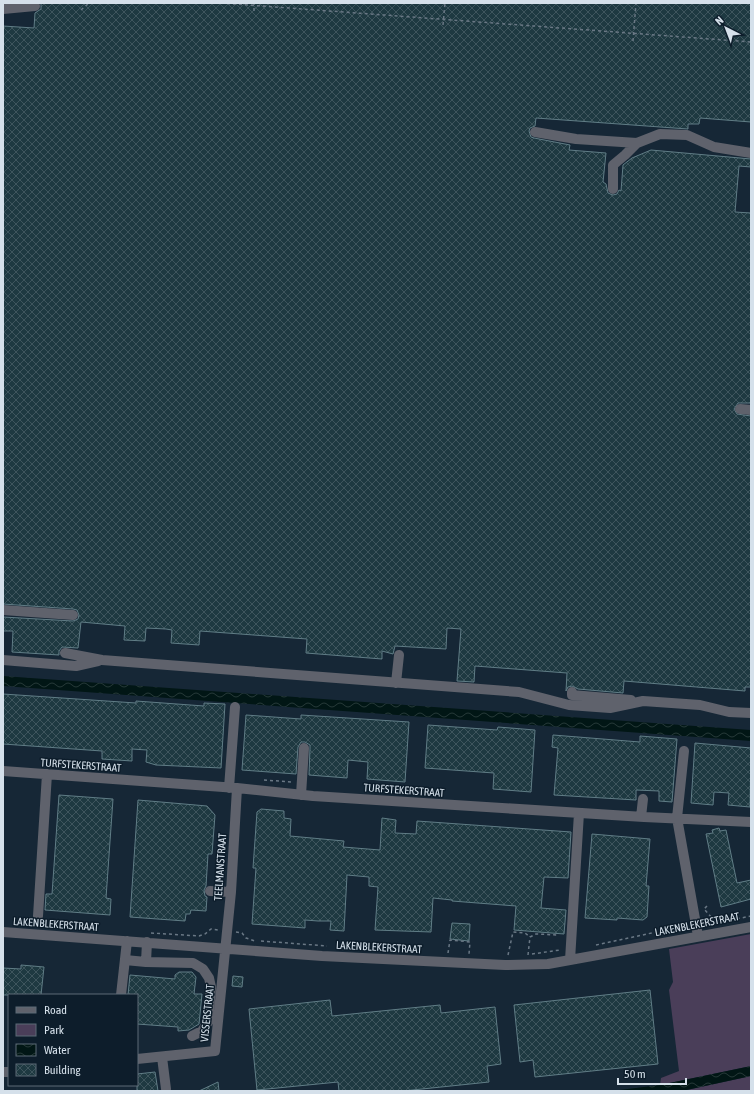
<svg xmlns="http://www.w3.org/2000/svg" width="754" height="1094" font-family="'Asap Condensed',sans-serif">
  <defs>
    <pattern id="water-waves" width="16" height="10" patternUnits="userSpaceOnUse"><rect width="16" height="10" fill="#011615"/><path d="M0 5q4-4 8 0t8 0" fill="none" stroke="#253837"/></pattern>
    <pattern id="building-cross-hatch" width="8" height="8" patternUnits="userSpaceOnUse"><rect width="8" height="8" fill="#1e3941"/><path d="M0 0l8 8M0 8l8-8" fill="none" stroke="#3e555d"/></pattern>
  </defs>
  <rect width="100%" height="100%" fill="#162736"/>
  <path fill="#4a3e59" d="M751,934V1066L660,1085L661,1078L679,1071L669,990L673,982L669,949Z
    M751,1076V1091H682Z"/>
  <path fill="url(#water-waves)" d="M3,676L751,730V741L3,686Z
    M751,1066V1076L682,1091H611L660,1085Z"/>
  <path fill="url(#building-cross-hatch)" stroke="#607d86" d="M41,3H751V122L700,118L699,124H688V129L536,118L535,126L530,128L529,131L531,137L534,138L570,145L569,150L606,153L603,182L606,184L608,193L613,195L617,194L619,190L621,191L623,165L632,158L651,150L751,159V167L739,166L735,212L751,213V403H738L734,409L737,414L751,416V687H745V691L624,681L623,693L578,689L572,686L568,687L566,691L567,673L475,666L474,682L457,681L461,629L447,628L446,649L395,646L393,654L382,651V659L306,653L307,639L200,631L199,645L171,643L172,630L166,629L146,628L145,641L124,640L125,626L81,622L78,648L62,647L59,651V655L12,652L13,631H3V617L73,621L78,619L79,615L77,610L73,609L3,604V26L34,28L35,13L41,9Z
    M3,694L136,703V701L204,706V703L225,704L221,768L156,765L146,762L147,750L132,749V761L102,759V751L3,744Z
    M246,715L301,719V715L409,722L405,782L367,779L368,762L348,760L347,778L309,775L310,748V745L305,742H301L298,747L296,774L242,770Z
    M428,725L497,730L498,727L535,730L531,792L493,789L494,773L425,768Z
    M553,735L640,742V736L677,739L672,802L659,801V791L636,790V800L554,795L558,748L552,747Z
    M695,743L751,748L750,807L728,805L729,793L714,792L713,805L691,803Z
    M59,795L113,799L106,898L111,899L110,915L45,910L46,894H52Z
    M138,800L207,806L215,815L212,854H208L206,886L204,890L205,896L207,897L206,911L191,910L190,914H186L185,921L130,917Z
    M261,809L284,811V818L291,819L290,836L344,841L343,847L380,850L382,818L396,820L395,833L416,834L417,821L571,832L568,878L544,877L541,908L566,910L564,934L514,930L516,906L452,901V900L433,898L431,932L375,930L378,887L369,886V877L347,875L344,931L330,930L331,921H318L305,920V928L252,924L256,868H253L257,812Z
    M719,828L720,831L726,830L737,883L751,880V899L721,907L706,834L713,833L712,830Z
    M592,834L650,839L646,886H649L647,917L643,920L617,918V920L585,918Z
    M452,923L470,924L469,941L450,939Z
    M21,965L44,967L41,995H3V968L21,969Z
    M179,972H192L196,977L194,994H202L199,1024L189,1030L178,1031V1027L137,1024V995H128L130,975L175,979V975Z
    M233,976L243,977L242,987L232,986Z
    M650,990L658,1064L535,1077L533,1060L520,1062L514,1005Z
    M330,1000L332,1016L440,1005L441,1013L495,1007L501,1064L487,1066L489,1082L403,1091H339L338,1082L257,1090L249,1009Z
    M155,1072L158,1091H137V1074Z
    M218,1082L219,1091H199Z"/>
  <g fill="none" stroke-linecap="round" stroke-linejoin="round">
    <path stroke="#6a7885" stroke-width="1.5" stroke-dasharray="3 3" stroke-linecap="butt" d="M221,3L751,42
      M81,10L89,3
      M254,11V3
      M443,25L445,3
      M633,41L636,3
      M264,780L292,782
      M707,906L704,909L712,918
      M704,919C712,918 717,921 725,921
      M731,920L751,916
      M236,932L242,933L246,938L255,941
      M151,933L199,936L205,934L211,929L218,930
      M261,941L327,946
      M596,945L675,928L680,924L686,923
      M448,953L450,940L470,942L469,954
      M532,954L560,950
      M508,955L513,932L525,933L530,937
      M528,955L530,937L536,934L558,935"/>
    <path stroke="#5f626c" stroke-width="10" d="M3,9L35,6
      M535,132L576,139L637,143
      M613,189V165L625,155L637,143L660,134L687,135L714,147L751,153
      M740,409L751,410
      M3,610L73,615
      M65,653L102,660L519,692L569,705L610,708L643,701L700,705L729,712L751,713
      M3,660L76,666L98,661
      M396,683L399,655
      M572,692V695L631,700
      M684,751L677,818L698,936
      M3,771L237,788L313,796L644,817L751,822
      M229,788L235,707
      M301,795L304,748
      M641,817L643,799
      M210,891L231,892
      M38,916L47,774
      M3,932L322,956L505,965L548,964L751,927
      M147,942L146,962L193,963L203,969L209,978L211,987L208,1022L202,1031L192,1036
      M125,960L146,962
      M570,960L579,813
      M121,995L127,941
      M162,1057L166,1089
      M137,1059L215,1051L231,892L237,788
      M3,1072H9"/>
  </g>
  <g text-anchor="middle" dominant-baseline="central" stroke-width="3" stroke-linejoin="round" paint-order="stroke">
    <g font-size="11" fill="#d5e0ea" stroke="#0d1d2b">
      <text transform="translate(81 765) rotate(4)">TURFSTEKERSTRAAT</text>
      <text transform="translate(404 790) rotate(4)">TURFSTEKERSTRAAT</text>
      <text transform="translate(220 867) rotate(-86)">TEELMANSTRAAT</text>
      <text transform="translate(56 924) rotate(4)">LAKENBLEKERSTRAAT</text>
      <text transform="translate(697 924) rotate(-11)">LAKENBLEKERSTRAAT</text>
      <text transform="translate(379 947) rotate(3)">LAKENBLEKERSTRAAT</text>
      <text transform="translate(207 1013) rotate(-84)">VISSERSTRAAT</text>
    </g>
  </g>
  <rect width="754" height="1094" fill="none" stroke="#d5e0ea" stroke-width="8"/>
  <rect x="8" y="994" width="130" height="92" fill="#0d1d2b" stroke="#5d6b77"/>
  <rect x="16" y="1007" width="20" height="6" fill="#5f626c" stroke="#5d6b77"/>
  <text x="44" y="1014" font-size="12" fill="#d5e0ea">Road</text>
  <rect x="16" y="1024" width="20" height="12" fill="#4a3e59" stroke="#5d6b77"/>
  <text x="44" y="1034" font-size="12" fill="#d5e0ea">Park</text>
  <rect x="16" y="1044" width="20" height="12" fill="url(#water-waves)" stroke="#5d6b77"/>
  <text x="44" y="1054" font-size="12" fill="#d5e0ea">Water</text>
  <rect x="16" y="1064" width="20" height="12" fill="url(#building-cross-hatch)" stroke="#5d6b77"/>
  <text x="44" y="1074" font-size="12" fill="#d5e0ea">Building</text>
  <g transform="translate(726 28) rotate(318)" stroke="#0d1d2b" stroke-width="3" paint-order="stroke">
  <path d="M0-3L7 15L0 10L-7 15Z" fill="#d5e0ea"/>
  <text y="-6" font-size="11" font-weight="bold" text-anchor="middle" fill="#d5e0ea">N</text>
  </g>
  <path d="M618 1078v6h68v-6" fill="none" stroke="#d5e0ea" stroke-width="2"/>
  <text x="624" y="1078" font-size="12" fill="#d5e0ea" stroke="#0d1d2b" stroke-width="3" paint-order="stroke">50 m</text>
</svg>
